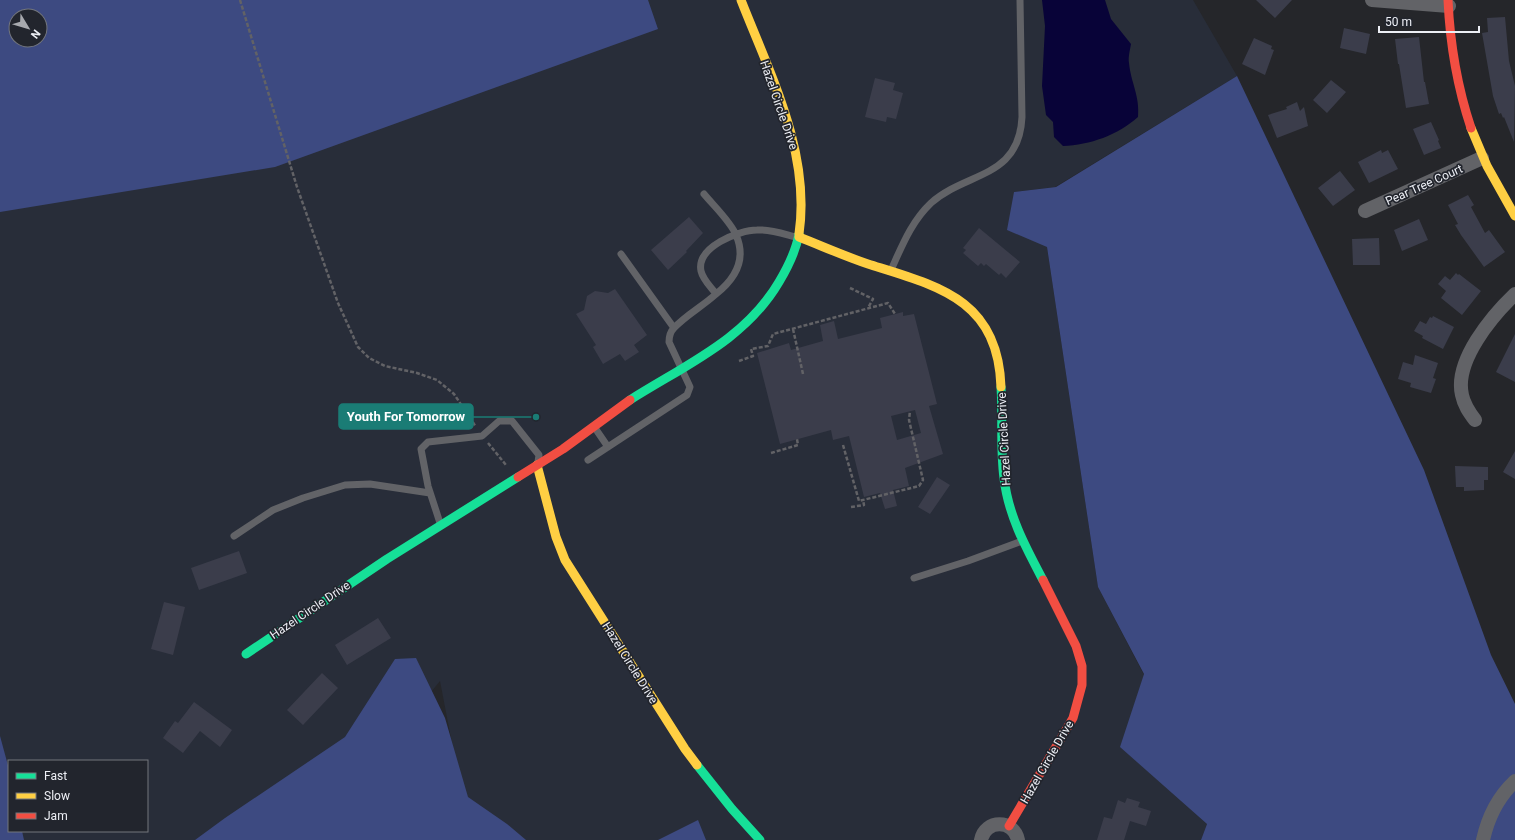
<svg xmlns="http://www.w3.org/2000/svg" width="1515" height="840" font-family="Roboto,sans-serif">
  <rect width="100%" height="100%" fill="#25262a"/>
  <path fill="#282d39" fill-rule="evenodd" d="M0,0H1193L1237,76L1055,187L1014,192L1047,247L1098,587L1144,675L1121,747L1207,824L1201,840H488L466,816L440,681L372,764L256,840H3L0,822ZM16,16H40V40H16ZM9,761H147V831H9Z"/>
  <path fill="#3d4a81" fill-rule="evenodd" d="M0,0H648L658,29L275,167L0,212ZM16,16H40V40H16Z
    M1237,76L1424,470L1491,655L1515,704V840H1201L1207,824L1120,747L1144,674L1098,587L1047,247L1007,230L1014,192L1056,187Z
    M416,658L445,718L468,797L507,824L526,840H195L225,818L345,737L395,659Z
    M0,736L9,769V831H22L24,840H0Z
    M698,820L706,840H658Z"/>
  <path fill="#080338" d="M1042,0H1105L1111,19L1131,44C1130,50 1128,57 1129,63C1131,83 1140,96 1138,117C1118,135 1090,145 1063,146L1054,137L1053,122L1046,115L1042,86L1045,26Z"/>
  <path fill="#3b3d4b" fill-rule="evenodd" d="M1256,0H1292L1275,18Z
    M1505,17L1509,61L1515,86L1514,142L1504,117L1503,118L1501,113L1499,114L1493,96L1482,33L1488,32L1487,18Z
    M1344,28L1370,34L1366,54L1340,48Z
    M1419,37L1424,82H1425L1429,104L1406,108L1399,64H1398L1395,39Z
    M1254,38L1272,46L1271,49L1274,50L1265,75L1242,64Z
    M875,78L895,83L893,90L903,93L896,119L887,117L886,122L865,117Z
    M1331,80L1346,92L1327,113L1313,100Z
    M1297,102L1300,111L1304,107L1308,126L1277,138L1268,115L1287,109L1286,107Z
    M1431,122L1439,140L1438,141L1441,148L1424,155L1413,129Z
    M1381,150L1382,153L1388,150L1398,169L1369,183L1358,162Z
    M1340,171L1355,190L1333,206L1318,188Z
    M1468,195L1474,205L1471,207L1485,233L1489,230L1505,252L1484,267L1461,235L1455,225L1458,224L1448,205Z
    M689,217L703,233L686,251L687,252L668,270L651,250Z
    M1419,219L1428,240L1402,251L1394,230Z
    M979,228L1020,262L1006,278L1001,273L999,275L986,264L984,266L981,263L978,266L963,253L966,250L963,248Z
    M1379,238L1380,265H1353L1352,239Z
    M1456,273L1458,275L1459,274L1481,291L1462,315L1441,298L1446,291L1438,284L1445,276L1450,280Z
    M615,289L647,335L634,345L639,352L625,361L620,354L603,364L593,347L596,345L576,314L584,310L587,296L595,291L608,293Z
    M903,312V316L914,314L937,404L929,406L943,454L905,468L909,486L893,490L897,506L885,509L880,493L864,497L849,436L833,440L831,430L780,444L757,353L789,343L791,350L823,341L820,325L834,321L838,339L882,328L880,318ZM915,410L921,433L897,440L891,416Z
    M1433,316L1454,327L1443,349L1422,338L1423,336L1414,331L1420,321L1426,324L1430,317L1432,318Z
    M1515,334V382L1496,372Z
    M1415,355L1438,363L1433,378L1436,379L1431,393L1410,387L1411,383L1398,379L1403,362L1413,365Z
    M1515,451V479L1503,472Z
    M1455,466L1488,467V480H1484V490L1464,491V487H1456Z
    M937,477L950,485L930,514L918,507Z
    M239,551L247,573L199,590L191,568Z
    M164,602L185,607L173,655L151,649Z
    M378,618L391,638L347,665L335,645Z
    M322,673L338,688L303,725L287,710Z
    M194,702L232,730L220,747L200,731L183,753L163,738L175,721L178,723Z
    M1127,798L1140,802L1138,807L1151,811L1146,826L1130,821L1124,840H1097L1104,817L1112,819L1118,800L1125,803Z"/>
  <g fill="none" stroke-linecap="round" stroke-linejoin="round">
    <path stroke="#626266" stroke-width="2.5" stroke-dasharray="4 2" stroke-linecap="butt" d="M240,0L297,187L338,303L358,347L369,358L385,366L417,373L437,380L454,394L476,427
      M850,288L873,299L868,308
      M793,329L803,374
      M739,361L753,356L751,349L768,346L773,334L888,303L895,314
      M488,443L506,465
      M843,445L859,501L919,486L923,480L909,420L910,411
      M771,453L798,445L797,439
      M851,507L864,505L863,500"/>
    <path stroke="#626367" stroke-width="7" d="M704,194C713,205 731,222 736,235C747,260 735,279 716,294C711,287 703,280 701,271C696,247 739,230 757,230C770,229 784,234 796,237
      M621,254L674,328
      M891,270C902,246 911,222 931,203C967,171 1019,179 1022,117L1020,0
      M595,428L608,447
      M588,460L687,395L690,387L669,342C669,336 670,332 674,328C686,315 703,306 716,294
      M440,523L428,486L421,449L428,442L482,436L499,421H512L539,455L538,462
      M234,536L273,510L303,498L345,485L370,484L430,493
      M914,578L968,561L1022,541"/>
    <path stroke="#626367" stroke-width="14" d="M1372,0L1449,6
      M1365,211L1482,158
      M1475,420C1469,412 1464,405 1462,395C1454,361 1492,316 1515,294
      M981,840C985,819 1014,819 1018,840
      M1483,840C1488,817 1498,797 1515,781"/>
    <path stroke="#16e098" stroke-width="9" d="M1001,387C1003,417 1000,448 1004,478C1008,515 1026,548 1043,580
      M630,400C685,365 745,340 779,282C788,267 796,250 799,234
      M246,654L387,559L518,477
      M697,765L732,809L760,840"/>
    <path stroke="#ffcf43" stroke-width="9" d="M741,0C770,74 811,153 799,234
      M1471,128L1487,166L1515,216
      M799,237C822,246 844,256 868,264C938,286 998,299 1001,387
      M537,465L556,537L565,560L685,749L697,765"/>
    <path stroke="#f24e42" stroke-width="9" d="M1448,0C1450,44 1457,86 1471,128
      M518,477L563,449L630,400
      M1009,826L1073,718L1082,685V666L1076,646L1043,580"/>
  </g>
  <g text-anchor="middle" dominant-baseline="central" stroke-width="3.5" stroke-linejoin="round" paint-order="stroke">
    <g font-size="12" fill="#edeff5" stroke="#22252d">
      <text transform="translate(779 105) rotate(71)">Hazel Circle Drive</text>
      <text transform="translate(1424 185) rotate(-24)">Pear Tree Court</text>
      <text transform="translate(1004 439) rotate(-93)">Hazel Circle Drive</text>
      <text transform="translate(310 610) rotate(-34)">Hazel Circle Drive</text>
      <text transform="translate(630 663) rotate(58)">Hazel Circle Drive</text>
      <text transform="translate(1047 762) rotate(-60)">Hazel Circle Drive</text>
    </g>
  </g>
  <path fill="none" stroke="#1a7c75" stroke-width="1.5" d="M536 417L473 417"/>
  <circle fill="#1a7c75" stroke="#22252d" stroke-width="1.5" cx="536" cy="417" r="4"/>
  <rect fill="#1a7c75" stroke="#1a7c75" stroke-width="1.5" x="339" y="404" width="134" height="25" rx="4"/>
  <g font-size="13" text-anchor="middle" font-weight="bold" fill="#fff">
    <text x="406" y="421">Youth For Tomorrow</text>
  </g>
  <rect x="8" y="760" width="140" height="72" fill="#22252d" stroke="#73767d"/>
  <rect x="16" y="773" width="20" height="6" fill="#16e098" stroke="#73767d"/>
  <text x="44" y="780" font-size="12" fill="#edeff5">Fast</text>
  <rect x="16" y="793" width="20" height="6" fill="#ffcf43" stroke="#73767d"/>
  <text x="44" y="800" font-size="12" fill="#edeff5">Slow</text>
  <rect x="16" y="813" width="20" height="6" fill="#f24e42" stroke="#73767d"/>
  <text x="44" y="820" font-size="12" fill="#edeff5">Jam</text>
  <g transform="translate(28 28) rotate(128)"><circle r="19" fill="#22252d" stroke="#73767d"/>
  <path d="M0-3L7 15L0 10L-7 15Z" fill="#a7a9ae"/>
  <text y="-6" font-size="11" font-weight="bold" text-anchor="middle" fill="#edeff5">N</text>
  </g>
  <path d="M1379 26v6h100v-6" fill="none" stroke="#edeff5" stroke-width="2"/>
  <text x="1385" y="26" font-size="12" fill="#edeff5" stroke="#22252d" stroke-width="3" paint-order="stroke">50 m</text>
</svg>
